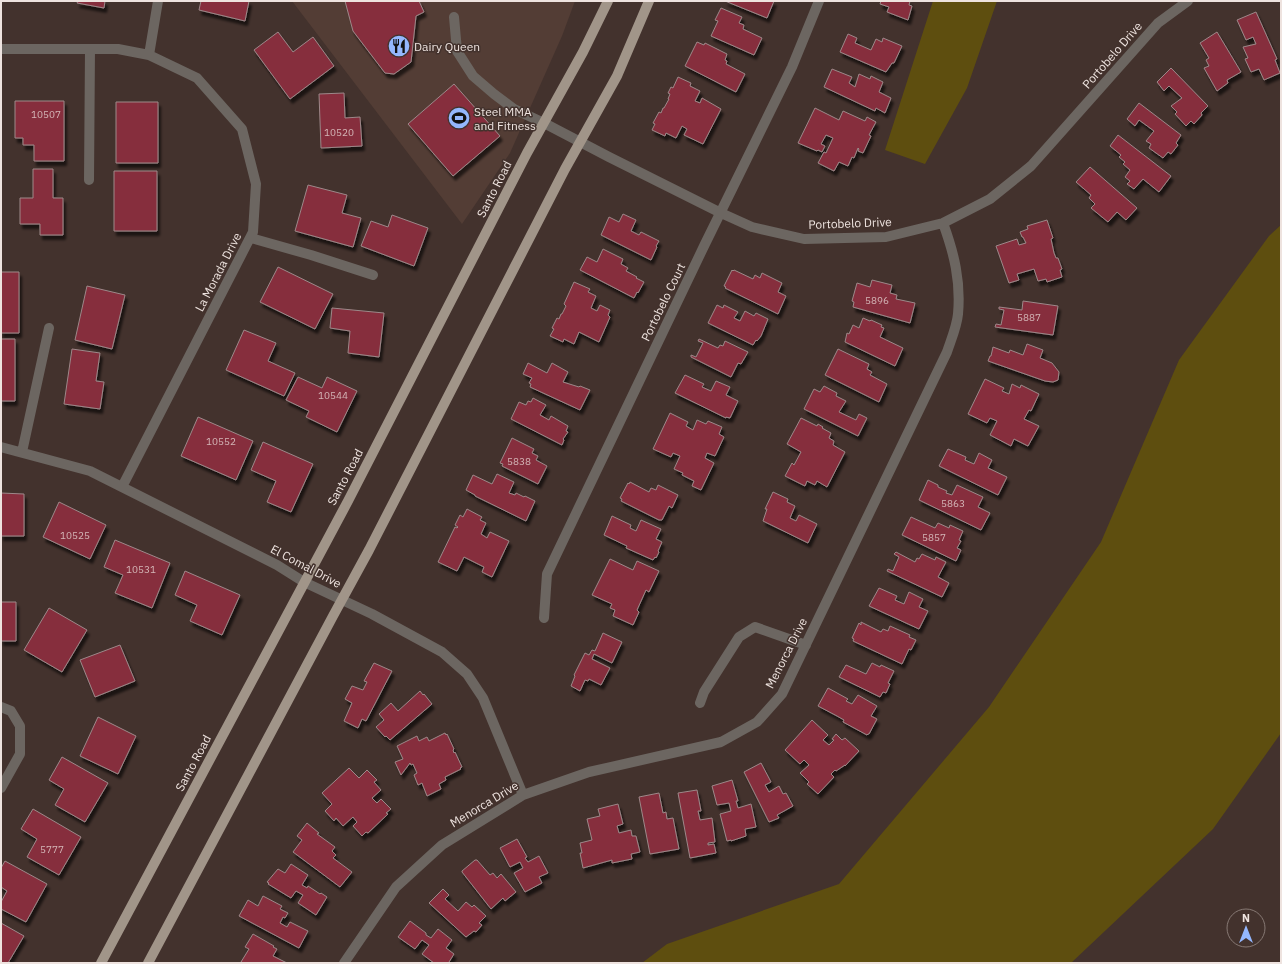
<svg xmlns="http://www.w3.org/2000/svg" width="1282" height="964" font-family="'IBM Plex Sans',sans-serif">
  <defs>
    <filter id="shadow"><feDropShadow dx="2.5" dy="4.5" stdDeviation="1" flood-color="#0009"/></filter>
  </defs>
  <rect width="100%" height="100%" fill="#43322d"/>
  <path fill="#533d35" d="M292,1H575L562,36L510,153L462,224Z"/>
  <path fill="#5e4e0f" d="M933,1H997L967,88L925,164L885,150Z
    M1281,225V733L1213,829L1071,963H642L667,944L839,884L989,707L1101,542L1179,360L1269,236Z"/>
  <path fill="#862e3e" stroke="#9d8889" filter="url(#shadow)" d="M78,1H105L104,8L77,3Z
    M201,1H249L245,21L199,10Z
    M345,1H419L424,12L416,16L411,62L394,74L385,73L353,31Z
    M725,1H774L767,18Z
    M881,1H910L909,5L912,6L908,20L887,12L889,7L880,4Z
    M721,8L742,17L739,23L744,25L743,29L762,38L754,55L711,36L718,21L715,20Z
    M1256,12L1277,59L1275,60L1280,73L1264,80L1259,69L1251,72L1245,59L1248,58L1243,47L1256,44L1253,37L1246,40L1237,20Z
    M278,32L293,52L313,37L334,66L290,99L254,50Z
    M1217,32L1241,72L1227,80L1228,83L1217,91L1204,68L1209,66L1206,60L1209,58L1200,43Z
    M848,34L857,38L855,43L871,50L876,39L882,42L883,38L902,46L894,63H892L886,72L840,52Z
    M697,42L704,45L705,43L727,54L725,60L727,61L726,64L745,74L736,92L685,66Z
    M1171,68L1208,106L1201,113L1202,115L1194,124L1191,121L1186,126L1175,114L1177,112L1171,106L1182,98L1169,86L1164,91L1157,82Z
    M832,69L852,77L849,83L855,87L859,74L870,79L871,76L883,82L879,92L891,98L885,113L876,108L875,111L824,87Z
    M678,77L691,83L690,86L700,91L695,101L700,103L702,98L721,109L703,144L684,135L687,129L682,126L676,138L666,133L665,136L652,130L655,124L653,123L659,112L661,113L663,108H664L669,99H668L670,94L668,93L671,87L673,88Z
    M454,84L500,136L453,176L408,124Z
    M344,93L345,118L360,117L362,146L321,148L319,94Z
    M15,101H64V161H34V145H23V138H15Z
    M116,102H158V163H116Z
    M1139,103L1181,135L1176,143L1178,145L1171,154L1168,152L1163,158L1149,148L1151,144L1146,141L1154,131L1139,120L1135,126L1127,119Z
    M815,108L839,120L843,111L865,121L867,117L876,122L869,135L871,136L863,153L858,151L859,149L858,148L854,158L852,157L848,166L839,162L834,171L818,163L824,152L826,153L833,138L826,135L821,144L825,146L822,152L818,150L817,151L798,143Z
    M1118,135L1171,176L1159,192L1143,179L1134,189L1127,184L1130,181L1125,177L1130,170L1123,164L1125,162L1119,157L1121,155L1110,146Z
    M1090,167L1137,208L1126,220L1117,212L1108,222L1091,208L1095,204L1089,198L1091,195L1076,182Z
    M33,169H53V198H63V235H40V224H20V198H33Z
    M114,171H157V231H114Z
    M308,185L347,195L342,213L361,218L353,247L295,231Z
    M623,214L636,220L631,231L639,235L641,232L659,241L656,246L657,247L651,260L601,235L609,217L619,222Z
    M392,215L428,228L414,266L361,246L371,221L388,227Z
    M1047,220L1053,238L1051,239L1054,253L1056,258H1058L1062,269L1060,270L1062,277L1047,282L1046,279L1038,281L1034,269L1017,274L1019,280L1009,283L996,246L1017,239L1019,245L1026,243L1023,237H1022L1020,232L1028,229L1027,226Z
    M603,249L623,259L621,264L628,268L626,271L637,277L636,278L644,282L638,293L637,292L634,298L580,270L587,257L597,262Z
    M278,267L333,294L315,329L260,302Z
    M732,270L733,271L734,270L753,279L755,275L760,278L762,273L782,283L778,292L786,296L778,314L725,288L726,287L724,286Z
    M1,272H19V333H1Z
    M872,280L892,285L890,293L897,295L896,299L915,303L910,323L853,307L854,302L852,301L857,283L870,287Z
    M574,282L590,289L588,292L596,296L591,308L597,311L600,305L610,310L608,315L610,317L599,342L579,332L574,344L564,339L563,342L550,336L554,329L552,328L557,318L559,319L561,314H562L566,306L564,304Z
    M87,286L125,295L112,349L75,340Z
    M1023,301L1058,306L1053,335L995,327L996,324L1001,325L1004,310L999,309V307L1022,310Z
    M717,305L723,308L724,305L738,312L734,318L740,321L745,311L754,316L756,313L768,319L761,336L757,341L756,340L753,345L708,323Z
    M332,308L384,313L379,357L348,353L350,331L330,328Z
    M863,318L870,321L871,320L882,325L881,327L884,328L880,337L903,348L895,366L845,342L847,333L849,334L853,325L859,328Z
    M244,330L276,343L268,361L295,373L284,396L226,370Z
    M1,339H15V401H1Z
    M699,339L718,348L720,345L723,346L725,341L748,352L741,364L738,363L731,377L691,357V355L696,357L703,343L698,341Z
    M1027,344L1043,350L1040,358L1052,363L1059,372L1058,380L1053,382L1045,381L988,361L990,356H991L993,347L1009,353L1010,350L1023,355Z
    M72,349L100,353L96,381L104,382L100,409L64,404Z
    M838,349L869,364L867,369L872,372L870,375L887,384L879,402L825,375Z
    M528,363L547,373L552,363L568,372L563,382L579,387L580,386L590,390L580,410L530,387L531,384L529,383L532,378L523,374Z
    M685,375L704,384L702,387L711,391L716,381L730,387L726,395L738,401L730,418L726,417V418L675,393Z
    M298,377L322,388L327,377L357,391L337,432L306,417L309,411L286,400Z
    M985,379L1004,388L1002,391L1009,394L1012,384L1020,388L1021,385L1039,394L1031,411L1029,410L1024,419L1039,426L1028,446L1014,439L1011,446L990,435L997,421L990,418L987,423L968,414Z
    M824,386L837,393L836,396L846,401L839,412L856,420L859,414L867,418L858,436L804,409L814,389L820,392Z
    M533,398L546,405L540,415L549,420L551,416L568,426L566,431L568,432L563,439L564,440L562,445L511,419L519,402L526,405L528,401L531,402Z
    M670,413L688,422L686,426L693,430L697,420L706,424L708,421L722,427L719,434L724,437L715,456L707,453L705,458L714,463L701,490L692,486L694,481L682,475L683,473L674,469L680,456L673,453L671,457L653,449Z
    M198,417L253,441L236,480L181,456Z
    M801,418L817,426L818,424L823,427L822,428L831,433L829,438L834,441L833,445L845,452L827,487L817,481L815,485L807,481L805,486L785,476L792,463L794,465L801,452L787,444Z
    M512,438L534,449L532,453L538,456L536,460L547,466L538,484L502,466L503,464L500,463Z
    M263,442L313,464L291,512L267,502L276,481L251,470Z
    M948,449L966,457L965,460L974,464L979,453L992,460L988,468L1007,477L998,495L939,466Z
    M497,474L514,482L509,493L515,495L516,493L524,497L525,496L535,501L526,521L475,496V495L466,490L473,475L492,484Z
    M928,480L938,485V487L947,491L946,493L952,495L957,485L983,497L978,507L990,513L981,530L919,500Z
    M630,482L649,492L651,488L656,490L658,485L678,495L672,508L669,506L662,520H659L621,501L622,499L620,498L628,483L629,484Z
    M773,492L788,499L787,502L795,506L790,518L796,521L799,515L817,524L808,543L763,521L767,509H765Z
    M1,493L24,494V536H1Z
    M59,502L106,525L90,559L43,537Z
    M467,509L482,517L480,520L486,523L481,534L487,538L490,532L509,541L492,577L482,572L484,567L464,557L457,571L438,562L455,527L457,528L458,527L455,525L460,515L463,517Z
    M612,516L631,525L630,528L636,531L641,520L661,529L656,539L662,542L658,551L659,552L656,558L655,557L653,560L626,548L627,546L604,535Z
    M911,517L935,528L938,523L949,528L950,525L963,531L959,540L961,541L957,548L961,550L956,561L902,535Z
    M115,540L170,563L152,608L115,593L123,575L104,567Z
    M896,552L915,562L917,558L919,559L922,554L935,560L936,557L946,562L938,577L949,583L942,597L887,571L888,569L893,571L899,557L894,554Z
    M610,559L633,570L637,561L659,571L649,592L646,590L637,610L639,612L633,625L613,616L615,610L610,608L612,604L592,595Z
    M185,571L240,595L222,635L190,621L197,605L175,595Z
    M879,588L897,596L895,600L904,604L909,592L923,599L919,607L928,611L919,629L869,606Z
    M1,602H16V641H1Z
    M49,608L87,630L62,672L24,650Z
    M861,622L881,632L883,629L888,631L890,626L910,635L909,637L916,640L911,650L909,649L902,664L853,641L854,639L852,638L859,623L861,625Z
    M603,633L622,642L612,663L594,654L592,659L610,668L601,685L589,679L588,681L585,680L580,691L571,686L575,676L574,675L585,653L589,655L592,650L595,651Z
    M120,645L135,681L95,697L80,660Z
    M374,663L392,671L366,721L362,719L358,728L344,721L352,703L345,699L352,686L363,690L367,682L364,681Z
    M872,663L880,667L881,665L894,671L888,683L890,684L886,693L883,692L880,697L839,677L846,665L866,674Z
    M828,688L848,699L846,701L852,704L858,695L877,706L871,716L877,719L869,734H868L867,735L843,722L844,720L837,716L818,706Z
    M420,691L423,695L424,694L432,704L390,740L386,736L385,737L376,727L384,720L379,714L391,703L398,711Z
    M98,717L136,736L118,774L80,756Z
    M812,720L828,735L823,740L829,745L834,740L832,739L836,734L842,740L845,738L859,751L845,766V765L836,771L835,770L831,774L834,777L818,794L807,784L809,782L800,773L809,765L804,760L800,764L785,750Z
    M445,733L446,735L447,734L454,749L453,750L454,753L455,752L462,767L460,768L461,769L445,777L446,780L439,784L441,789L427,796L422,783L418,785L414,775L417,773L413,764L411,765L410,763L401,775L395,762L403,759L397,746L417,736L419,741L427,737L429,741Z
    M62,757L108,783L85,822L55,805L64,789L49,780Z
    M761,763L771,782L765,785L769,792L779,786L783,794L786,793L793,806L777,815L779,818L769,822L744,772Z
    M349,768L359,778L367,770L377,780L374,782L381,790L372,798L377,803L381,799L391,809L386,813L388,814L368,833L366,832L362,836L353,826L357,822L353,817L343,826L336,818L334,821L325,811L332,804L322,793Z
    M732,780L738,801H736L738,808L751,804L756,827L745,829L746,836L731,841V840L727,841L720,814L731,811L729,803L717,805L712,786Z
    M697,790L701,811H698L700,820L712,818L715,842L708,843V845L714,844L716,853L690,858L678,793Z
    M659,793L663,813L666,812L667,819L673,818L679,849L650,854L639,797Z
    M618,804L623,824L617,826L619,833L631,830L632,836H636L640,852L631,854L632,859L612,863V860L583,868L580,853H582L580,843L592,840L587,819L600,816L598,809Z
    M33,809L81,837L59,875L27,857L37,839L21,829Z
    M307,823L319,833L317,834L335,847L332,851L336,855L333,858L352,872L340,887L293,852L302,840L297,836Z
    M517,839L527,857L525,858L528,862L539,856L548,873L539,877L542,883L525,892L514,873L523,868L520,862L510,867L500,848Z
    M475,860H477L490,875L493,873L497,878L501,874L516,892L505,901L503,898L491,909L462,872V871Z
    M5,861L47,884L26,922L1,909V902L7,891L1,887V868Z
    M291,864L308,875L302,885L307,888L308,886L320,894L321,893L327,897L316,915L298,903L303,895L296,891L291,898L268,884L269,883L267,882L278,869L285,873Z
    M443,889L449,895L445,899L458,911L466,902L472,907L474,905L486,916L479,923L482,925L476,932L474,931L466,937L429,903Z
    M263,896L282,906L280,909L288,913L285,918L283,917L280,923L287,927L290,922L308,931L299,948L239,916L248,900L258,906Z
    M410,921L426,933V935L431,938L438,929L452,940L446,948L454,954L449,962V963H434L422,954L429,945L422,940L415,949L398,937Z
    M1,923L24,936L8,963H1Z
    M253,934L274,946L273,947L277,949L273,956L287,963H244L241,962L249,949L245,947Z"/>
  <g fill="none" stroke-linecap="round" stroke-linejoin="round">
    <path stroke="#6c6661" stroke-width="10" d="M454,17L457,51L473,76L494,94L514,109L544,123L609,157L721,213L752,227L804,239L886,237L943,223L990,199L1031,166L1158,23L1188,1
      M1,49H118L149,55L197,78L242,129L256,184L253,232L122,487
      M149,55L158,1
      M89,180L90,49
      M251,238L311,255L373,275
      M1,447L90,471L277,565L304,582L372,614L442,652L467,674L483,698L523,795
      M22,452L49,328
      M544,618L547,574L705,244L792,67L819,1
      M700,703L704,692L739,637L755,627L806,645
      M1,707L11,711L20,726V754L1,788
      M344,963L396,887L442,845L523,795L589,772L721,742L757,722L782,694L947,352C951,340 957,326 958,314C961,281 954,253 943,223"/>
    <path stroke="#a19589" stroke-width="10" d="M101,963L348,501L527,153L583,52L608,1
      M148,963L333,616L369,550L565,169L617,76L649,1"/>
  </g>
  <defs>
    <g id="restaurant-disc" transform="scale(1.15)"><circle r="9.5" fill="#94b7fd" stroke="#43322d"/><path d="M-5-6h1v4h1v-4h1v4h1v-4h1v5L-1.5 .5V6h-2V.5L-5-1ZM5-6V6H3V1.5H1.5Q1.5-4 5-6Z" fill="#111"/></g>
    <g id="stadium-disc" transform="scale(1.15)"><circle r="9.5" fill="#94b7fd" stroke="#43322d"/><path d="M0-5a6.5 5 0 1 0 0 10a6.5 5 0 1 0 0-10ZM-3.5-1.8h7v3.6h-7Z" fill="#111"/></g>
  </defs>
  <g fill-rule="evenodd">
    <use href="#restaurant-disc" x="399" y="46"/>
    <use href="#stadium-disc" x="459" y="118"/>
  </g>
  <g text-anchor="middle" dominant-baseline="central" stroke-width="3" stroke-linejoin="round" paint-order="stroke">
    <g font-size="10" fill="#d4b6b7">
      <text x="46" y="114">10507</text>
      <text x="339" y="132">10520</text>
      <text x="877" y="300">5896</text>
      <text x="1029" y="317">5887</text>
      <text x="333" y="395">10544</text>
      <text x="221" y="441">10552</text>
      <text x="519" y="461">5838</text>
      <text x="953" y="503">5863</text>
      <text x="75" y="535">10525</text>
      <text x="934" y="537">5857</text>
      <text x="141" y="569">10531</text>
      <text x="52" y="849">5777</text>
    </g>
    <g font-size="12" fill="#eee3df" stroke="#43322d" text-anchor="start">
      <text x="414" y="46">Dairy Queen</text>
      <text x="474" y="111">Steel MMA<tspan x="474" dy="14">and Fitness</tspan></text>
    </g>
    <g font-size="12" fill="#eee3df" stroke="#43322d">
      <text transform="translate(1112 55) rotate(-49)">Portobelo Drive</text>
      <text transform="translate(494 189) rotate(-63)">Santo Road</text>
      <text transform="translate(850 223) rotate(-2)">Portobelo Drive</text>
      <text transform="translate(218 272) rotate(-63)">La Morada Drive</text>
      <text transform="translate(663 302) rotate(-64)">Portobelo Court</text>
      <text transform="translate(345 477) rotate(-62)">Santo Road</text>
      <text transform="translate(306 566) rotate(28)">El Comal Drive</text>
      <text transform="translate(786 653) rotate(-63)">Menorca Drive</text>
      <text transform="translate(193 763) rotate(-62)">Santo Road</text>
      <text transform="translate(484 804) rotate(-31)">Menorca Drive</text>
    </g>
  </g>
  <rect width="1282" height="964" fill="none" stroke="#eee3df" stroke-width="4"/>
  <g transform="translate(1246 928)"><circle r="19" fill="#43322d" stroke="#877974"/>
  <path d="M0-3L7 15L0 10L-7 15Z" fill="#94b7fd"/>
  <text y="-6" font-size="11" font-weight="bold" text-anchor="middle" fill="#eee3df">N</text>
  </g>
</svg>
